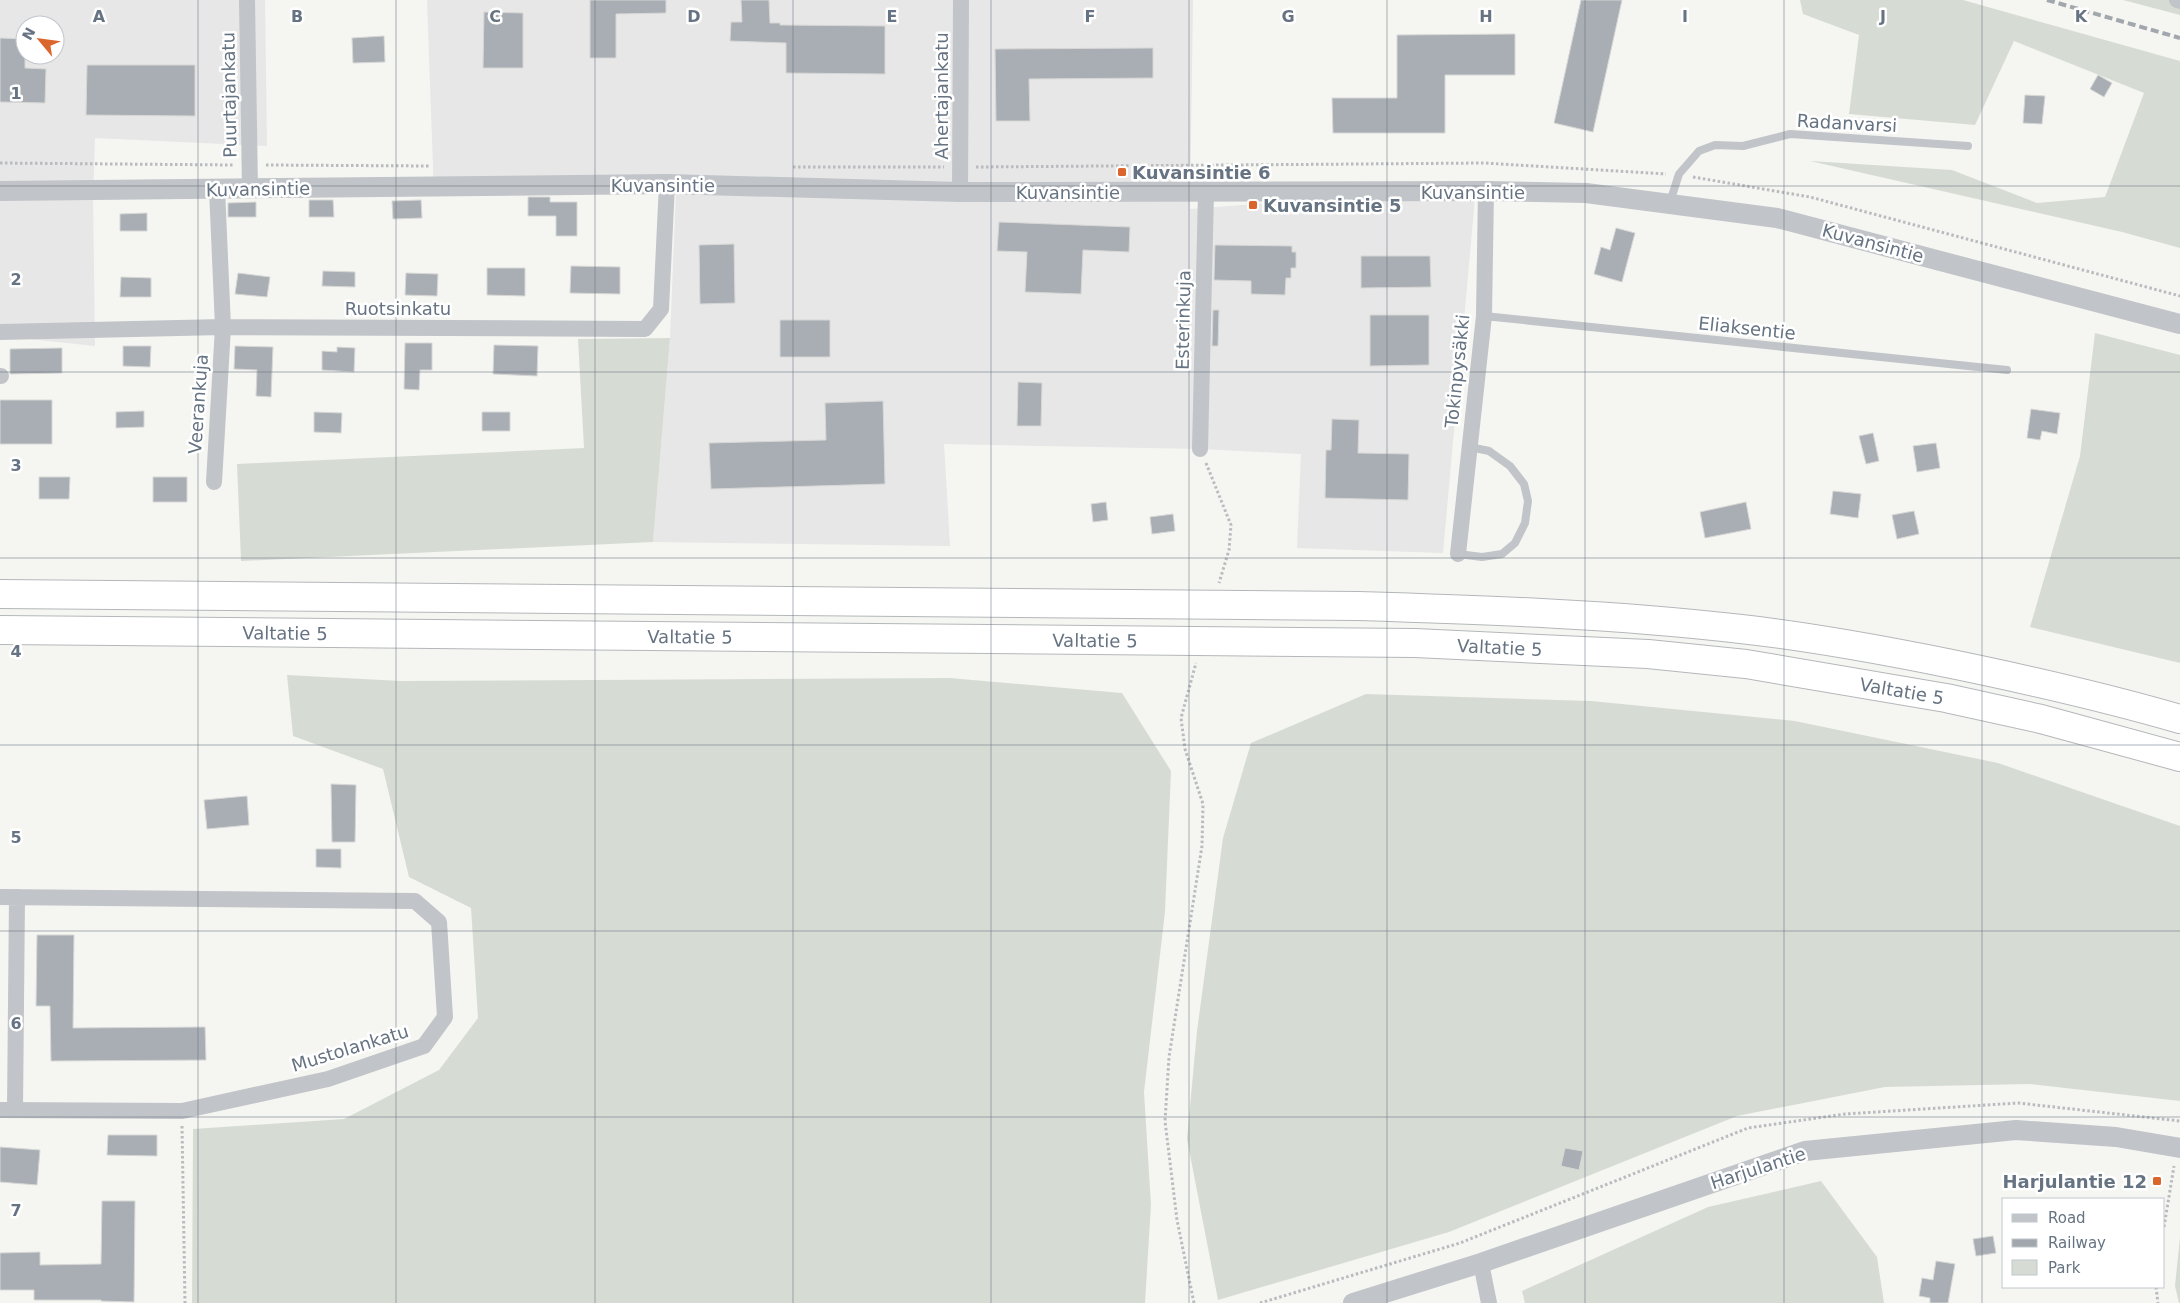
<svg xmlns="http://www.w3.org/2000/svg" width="2180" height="1303" font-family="'DejaVu Sans',sans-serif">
  <rect width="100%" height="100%" fill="#f5f6f2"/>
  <path fill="#e6e7e6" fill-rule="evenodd" d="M0,0H265L267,146L95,138L93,196L95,346L0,336ZM25,25H55V55H25Z
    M427,0H1193L1190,209L1319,199L1475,198L1443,553L1297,548L1301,454L1200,449L944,444L950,546L653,542L670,338L676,192L434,194Z"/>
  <path fill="#d6dcd4" d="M1800,0H1963L2180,61V248L2122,232L1810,161L1952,170L2037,203L2105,197L2144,93L2014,41L1975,125L1849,114L1859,35L1803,14Z
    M2123,0H2180V15Z
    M2095,333L2180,355V663L2030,627L2080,456Z
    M670,338L653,542L241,561L237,464L584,448L578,339Z
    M287,675L401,681L950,678L1122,693L1171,771L1165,912L1144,1092L1151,1205L1145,1303H192L193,1129L344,1119L439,1070L478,1018L471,908L409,877L383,769L293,736Z
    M1366,694L1591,701L1795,721L1998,763L2180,826V1101L2030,1084L1885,1087L1737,1116L1449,1232L1218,1300L1187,1139L1197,1031L1223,838L1251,743Z
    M1821,1181L1877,1257L1884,1303H1525L1522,1291L1708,1207Z
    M2180,1237V1303H2179L2175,1286Z"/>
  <path fill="#a8aeb4" stroke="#d7d7d5" d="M590,0H666V13L616,14V58H590Z
    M741,0H769L770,23H780V25L885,26V74L786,73V43L730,41L731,22H742Z
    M1581,0H1622L1593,132L1554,123Z
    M484,12L523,13V68H483Z
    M1515,34V75H1445V133H1333L1332,98H1397V35Z
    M384,36L385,62L353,63L352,38Z
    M0,38L25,39V68L46,69L45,103L0,102Z
    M1153,48V78L1029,79L1030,121H996L995,49Z
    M87,65H195V116L86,115Z
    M2098,75L2112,83L2104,97L2090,89Z
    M2025,95L2045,96L2042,124L2023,123Z
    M528,197H550V202H577V236H556V216H528Z
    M309,200H333L334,217H309Z
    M421,200L422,218L393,219L392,201Z
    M256,202V217H228V203Z
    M147,213V231H120V214Z
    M999,222L1130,227L1129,252L1083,250L1081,294L1025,292L1027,252L997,251Z
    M1616,228L1635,233L1622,282L1594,274L1601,247L1610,250Z
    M734,244L735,303L700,304L699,245Z
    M1215,245L1292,246V252H1296V268H1291V278H1286L1285,295L1251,294V281L1214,280Z
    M1361,256H1430L1431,287L1361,288Z
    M571,266L620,267V294L570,293Z
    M487,268H525V296L487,295Z
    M323,271L355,272V287L322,286Z
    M238,273L270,277L267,297L235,294Z
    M406,273L438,274L437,296L405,295Z
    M121,277L151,278V297H120Z
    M1213,310H1219L1218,346H1212Z
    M1370,315H1429V365L1370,366Z
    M780,320H830V357H780Z
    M405,343H432V370H420L419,390L404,389Z
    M494,345L538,346L537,376L493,374Z
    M123,346H151L150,367L123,366Z
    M235,346L273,347L271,397L256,396L257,370L234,369Z
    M337,347L355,348L354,372L322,370V351L337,352Z
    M62,348V373L10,374V349Z
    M1018,382L1042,383L1041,426H1017Z
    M0,400H52V444H0Z
    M883,401L885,484L711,489L709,443L826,440L825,403Z
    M2031,409L2060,413L2057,434L2042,431L2040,440L2027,438Z
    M144,411V427L116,428V412Z
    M314,412L342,413L341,433L314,432Z
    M482,412H510V431H482Z
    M1332,419L1359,420L1358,453L1409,454L1408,500L1325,498L1326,450H1331Z
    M1873,433L1879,461L1866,464L1859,436Z
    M1936,443L1940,468L1917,472L1913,446Z
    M39,477H70L69,499H39Z
    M153,477H187V502H153Z
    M1833,491L1861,494L1858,518L1830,514Z
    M1106,502L1108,520L1093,522L1091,504Z
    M1746,502L1751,529L1705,538L1700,512Z
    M1914,511L1919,534L1897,539L1892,515Z
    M1173,514L1175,531L1152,534L1150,517Z
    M331,784L356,785L355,842H332Z
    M247,796L249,825L207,829L204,800Z
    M316,849H341V868L316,867Z
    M37,935H74L73,1028L205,1027L206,1060L51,1061L50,1006H36Z
    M108,1135H157V1156L107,1155Z
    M0,1147L40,1150L37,1185L0,1182Z
    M1565,1148L1583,1151L1579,1170L1561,1166Z
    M102,1201H135L134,1302L101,1301V1300H34V1290H0V1253L40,1252V1265L101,1264Z
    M1993,1236L1996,1253L1976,1256L1973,1239Z
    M1936,1261L1955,1264L1948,1303H1930V1298L1919,1296L1922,1278L1933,1280Z"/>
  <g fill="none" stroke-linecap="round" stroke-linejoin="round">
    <g stroke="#b4b7ba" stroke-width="30">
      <g id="trunk">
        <path d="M0,594L1357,606C1485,610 1614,614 1741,629C1804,636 1866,647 1927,659C2012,676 2097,695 2180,719"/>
        <path id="s1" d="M0,630L1415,643L1648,654L1746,664L1946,698L2041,719L2180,757"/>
      </g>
    </g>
    <path stroke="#b9bbbe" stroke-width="3" stroke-dasharray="2.5 2.5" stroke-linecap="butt" d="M0,163L234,165
      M266,165L429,166
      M793,167H944
      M976,167L1484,163L1666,174
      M1693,177L1810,197L2180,296
      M1206,463L1231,525L1229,550L1219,583
      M182,1126L185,1303
      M2164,1227L2174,1166
      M2156,1287L2158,1303
      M1194,1303L1177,1220L1165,1121L1169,1057L1202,846L1203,804L1185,749L1181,718L1196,663
      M1260,1303L1460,1243L1748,1128L1845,1114L2018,1103L2180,1121"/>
    <path stroke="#c1c4c8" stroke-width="8" d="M1670,202L1679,174L1699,151L1715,145L1743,146L1790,134L1968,146
      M1484,316L2007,370
      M1458,554L1482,557L1502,554L1515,543L1525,523L1528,501L1524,484L1510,466L1489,451L1470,447"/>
    <path stroke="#c1c4c8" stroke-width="16" d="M247,0L250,189
      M2177,0L2180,1
      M960,192L961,0
      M0,332L223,327L645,329L661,309L667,184
      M0,376H1
      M1200,449L1206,192
      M214,482L223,327L217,189
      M1458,554L1484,316L1486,191
      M0,897L415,901L439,922L445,1017L424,1046L328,1079L182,1111L0,1110
      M15,1110L17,897
      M1481,1263L1489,1303"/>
    <path stroke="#c1c4c8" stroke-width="20" d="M0,191L667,184L960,192L1486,191L1586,193L1777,218L2180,324
      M1353,1303L1481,1263L1805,1151L2016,1130L2116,1137L2180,1148"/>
    <use href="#trunk" stroke="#fff" stroke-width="28"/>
    <path stroke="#a2a7ad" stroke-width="4" stroke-dasharray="8 4" stroke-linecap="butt" d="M2047,0L2180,38"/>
  </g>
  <path fill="none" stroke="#667382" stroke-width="1" stroke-opacity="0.55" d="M198,0V1303M396,0V1303M595,0V1303M793,0V1303M991,0V1303M1189,0V1303M1387,0V1303M1585,0V1303M1784,0V1303M1982,0V1303M0,186H2180M0,372H2180M0,558H2180M0,745H2180M0,931H2180M0,1117H2180"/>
  <g fill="#db662d" stroke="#fff" stroke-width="2">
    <rect x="1117" y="167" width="10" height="10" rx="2.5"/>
    <rect x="1248" y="200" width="10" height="10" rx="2.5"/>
    <rect x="2152" y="1176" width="10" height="10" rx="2.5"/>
  </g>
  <g text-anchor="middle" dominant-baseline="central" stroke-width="5" stroke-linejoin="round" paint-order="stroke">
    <g font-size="18" fill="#667382" stroke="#fff">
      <text transform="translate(229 95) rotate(-91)">Puurtajankatu</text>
      <text transform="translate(941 96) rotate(-90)">Ahertajankatu</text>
      <text transform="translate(1847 123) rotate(3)">Radanvarsi</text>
      <text x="663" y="185">Kuvansintie</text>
      <text transform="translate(258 189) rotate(-1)">Kuvansintie</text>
      <text x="1068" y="192">Kuvansintie</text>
      <text x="1473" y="192">Kuvansintie</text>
      <text transform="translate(1873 243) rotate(15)">Kuvansintie</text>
      <text x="398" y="308">Ruotsinkatu</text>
      <text transform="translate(1183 320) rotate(-89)">Esterinkuja</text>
      <text transform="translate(1747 328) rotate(6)">Eliaksentie</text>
      <text transform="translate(1457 371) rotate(-84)">Tokinpysäkki</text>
      <text transform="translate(198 404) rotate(-86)">Veerankuja</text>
      <text stroke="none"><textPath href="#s1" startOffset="285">Valtatie 5</textPath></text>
      <text stroke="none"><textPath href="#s1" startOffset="690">Valtatie 5</textPath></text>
      <text stroke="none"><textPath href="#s1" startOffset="1095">Valtatie 5</textPath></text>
      <text stroke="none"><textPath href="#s1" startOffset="1500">Valtatie 5</textPath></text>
      <text stroke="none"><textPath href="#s1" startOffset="1905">Valtatie 5</textPath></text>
      <text transform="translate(350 1048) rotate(-17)">Mustolankatu</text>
      <text transform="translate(1758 1168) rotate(-18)">Harjulantie</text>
    </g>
    <g font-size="18" font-weight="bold" fill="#667382" stroke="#fff" text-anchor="start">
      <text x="1132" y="172">Kuvansintie 6</text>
      <text x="1263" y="205">Kuvansintie 5</text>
      <text x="2147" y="1181" text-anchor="end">Harjulantie 12</text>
    </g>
  </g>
  <g font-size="16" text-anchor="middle" font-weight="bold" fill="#667382" stroke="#fff" stroke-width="5" stroke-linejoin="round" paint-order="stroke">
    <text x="99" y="22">A</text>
    <text x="297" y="22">B</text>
    <text x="495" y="22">C</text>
    <text x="694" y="22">D</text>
    <text x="892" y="22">E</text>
    <text x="1090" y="22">F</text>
    <text x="1288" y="22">G</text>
    <text x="1486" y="22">H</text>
    <text x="1685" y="22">I</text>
    <text x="1883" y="22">J</text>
    <text x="2081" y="22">K</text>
    <text x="16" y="99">1</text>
    <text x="16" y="285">2</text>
    <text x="16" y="471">3</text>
    <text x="16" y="657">4</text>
    <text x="16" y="843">5</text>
    <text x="16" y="1029">6</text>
    <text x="16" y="1216">7</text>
  </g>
  <rect x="2002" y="1198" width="162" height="90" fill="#ffffff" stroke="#c2c7cd"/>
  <rect x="2012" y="1214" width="25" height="8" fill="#c1c4c8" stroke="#c2c7cd"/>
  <text x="2048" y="1223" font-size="15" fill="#667382">Road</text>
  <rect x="2012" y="1239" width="25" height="8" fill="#a2a7ad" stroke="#c2c7cd"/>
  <text x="2048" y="1248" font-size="15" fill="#667382">Railway</text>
  <rect x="2012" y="1260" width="25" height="15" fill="#d6dcd4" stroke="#c2c7cd"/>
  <text x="2048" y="1273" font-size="15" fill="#667382">Park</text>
  <g transform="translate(40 40) rotate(299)"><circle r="24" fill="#ffffff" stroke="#c2c7cd"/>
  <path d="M0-4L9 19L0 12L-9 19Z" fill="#db662d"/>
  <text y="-8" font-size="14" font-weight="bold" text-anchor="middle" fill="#667382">N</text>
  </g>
</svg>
